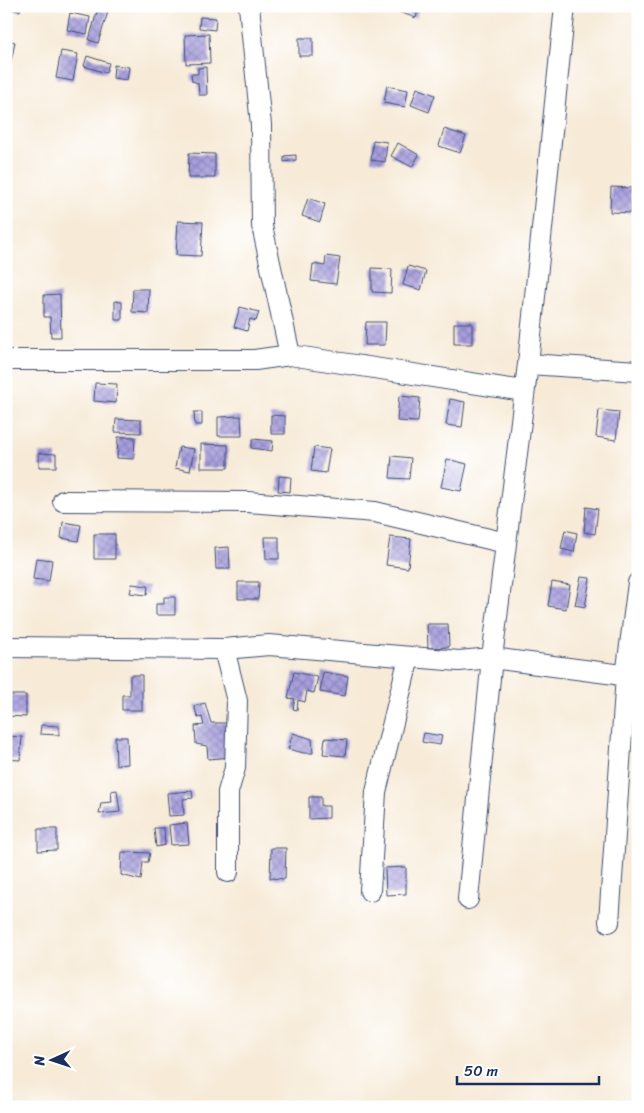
<svg xmlns="http://www.w3.org/2000/svg" width="644" height="1113" font-family="Sriracha,sans-serif">
  <defs>
    <pattern id="building-cross-hatch" width="8" height="8" patternUnits="userSpaceOnUse" patternTransform="scale(1.25)"><rect width="8" height="8" fill="#a79ede"/><path d="M0 0l8 8M0 8l8-8" fill="none" stroke="#8781b7"/></pattern>
  </defs>
  <rect width="100%" height="100%" fill="#fff"/>
  <filter id="ink" filterUnits="userSpaceOnUse"><feTurbulence type="fractalNoise" baseFrequency=".02" numOctaves="2"/><feDisplacementMap in="SourceGraphic" scale="10" xChannelSelector="R" yChannelSelector="G"/><feConvolveMatrix kernelMatrix="1 2 1 2 8 2 1 2 1" color-interpolation-filters="sRGB"/></filter>
  <filter id="wash" filterUnits="userSpaceOnUse"><feTurbulence type="fractalNoise" baseFrequency=".0096" numOctaves="4" result="noise"/><feDisplacementMap in="SourceGraphic" scale="20" xChannelSelector="R" yChannelSelector="G"/><feGaussianBlur stdDeviation="1.12" result="paint"/><feColorMatrix in="noise" values="0 0 0 0 0 0 0 0 0 0 0 0 0 0 0 0 0 1.4 0 .05"/><feComposite in="paint" operator="in"/></filter>
  <g filter="url(#wash)">
    <rect width="100%" height="100%" fill="#f7ebd8"/>
    <g id="blocks">
      <path fill="url(#building-cross-hatch)" d="M6,6H21L20,11L6,8Z
        M382,6H419L416,18Z
        M98,8L108,12L98,43L89,40Z
        M70,13L90,17L87,34L67,30Z
        M200,17L216,18L215,30L199,28Z
        M209,34L210,63L186,64L185,35Z
        M299,38H313V56H299Z
        M6,40L15,42L11,62L6,61Z
        M61,51L78,54L73,81L56,78Z
        M87,56L109,63L106,73L84,66Z
        M114,65L129,67L127,80L113,78Z
        M206,67L207,95H199L198,83L192,81L191,74H198V68Z
        M387,86L408,90L405,107L384,103Z
        M417,88L435,95L429,112L411,105Z
        M444,129L466,136L460,153L439,146Z
        M373,140L387,142L385,162L371,160Z
        M398,143L419,155L412,167L391,156Z
        M189,153L215,154V178H188Z
        M296,155V160L284,162V156Z
        M611,187L632,188L631,213L610,212Z
        M308,198L325,204L320,222L302,216Z
        M178,221L203,222L201,256L176,255Z
        M326,256L340,258L336,284L311,281L313,264L325,266Z
        M408,266L426,271L421,290L403,285Z
        M372,268L392,269L391,293L372,292Z
        M133,289H149L148,313L132,312Z
        M60,294L61,337H51L50,317H44V295Z
        M115,301L122,302V320H115Z
        M240,307L259,312L256,321L250,319L247,331L234,327Z
        M366,322H386L385,345H365Z
        M454,323H472V344H454Z
        M95,383L117,384L116,403L94,401Z
        M399,396L420,398L418,422L397,421Z
        M450,399L465,402L462,427L446,425Z
        M599,410L619,412L616,440L596,437Z
        M194,412H202V425H195Z
        M271,415L285,416V434H271Z
        M241,416L242,436H218V417Z
        M116,419L141,420V433L115,432Z
        M118,437H135L134,459L117,458Z
        M253,439L273,441L272,451L251,448Z
        M201,444L228,445V468H201Z
        M179,447L194,449L190,471L175,468Z
        M314,447L330,449L326,473L311,471Z
        M39,453L56,454V467H39Z
        M392,456L411,458L409,479L390,478Z
        M447,459L467,464L461,491L441,487Z
        M279,476L291,477L290,492L278,491Z
        M586,507L598,509L595,534L584,532Z
        M63,522L81,525L78,541L61,538Z
        M565,530L577,533L574,552L561,549Z
        M94,534H115V559H94Z
        M265,537H279V559H266Z
        M390,537L411,539L408,568L386,565Z
        M229,547L230,569H216L215,548Z
        M36,558L52,560L49,581L33,579Z
        M581,577L590,578L585,607L575,605Z
        M238,582H259L258,599H238Z
        M552,582L570,585L566,609L548,606Z
        M132,584L148,586L147,595L130,593Z
        M164,597H175V615H156V604H164Z
        M427,624H448L449,647L428,648Z
        M294,672L318,677L314,693L307,691L305,702L298,700L297,710L293,709L295,699L288,698Z
        M323,672L348,676L345,696L320,692Z
        M130,675H142V710H122V695H130Z
        M7,695H26V717L7,716Z
        M205,703L211,723H228L232,757L208,759L207,746L196,744L195,726L204,725L202,717L198,718L194,706Z
        M41,725L59,726V735L40,734Z
        M293,733L312,739L313,753H304L288,749Z
        M424,733L442,736L440,745L422,742Z
        M6,736L22,737L20,760L6,759Z
        M115,737H127L128,764L116,765Z
        M325,738L347,740L345,756L323,754Z
        M117,790L120,812L99,814L101,803L112,802L111,791Z
        M192,791L193,798L183,799L184,815L169,816L167,793Z
        M309,797H321V806H329V818L309,819Z
        M187,823L189,844L171,845L169,825Z
        M154,828H164L165,845L156,847Z
        M38,829H57V850L38,851Z
        M271,848H286L285,879L270,878Z
        M122,852L150,853L148,862H143L141,880L121,875Z
        M406,867V894L386,895L385,868Z"/>
    </g>
  </g>
  <g filter="url(#ink)">
    <use href="#blocks" fill-opacity="0" stroke="#3c4b70" stroke-width="1"/>
    <g fill="none" stroke-linecap="round" stroke-linejoin="round">
      <g stroke="#3c4b70" stroke-width="22">
        <path id="street" d="M249,6L261,125L262,226L290,355
          M6,360H255L290,355L524,391
          M528,364L638,371
          M63,501L248,502L375,512L506,543
          M6,647L224,649L269,645L459,661L492,658L638,677
          M224,649L237,701L235,768L228,792V872
          M370,891L376,792L409,657
          M468,899L492,658L528,364L565,6
          M609,922L626,676L638,583"/>
      </g>
      <use href="#street" stroke="#fff" stroke-width="20"/>
    </g>
  </g>
  <rect width="644" height="1113" fill="none" stroke="#fff" stroke-width="25"/>
  <g transform="translate(52 1060) rotate(267)" stroke="#ffffff" stroke-width="4" paint-order="stroke">
  <path d="M0-4L9 19L0 12L-9 19Z" fill="#1b2f5e"/>
  <text y="-8" font-size="14" font-weight="bold" text-anchor="middle" fill="#1b2f5e">N</text>
  </g>
  <path d="M457 1076v8h142v-8" fill="none" stroke="#1b2f5e" stroke-width="2.5"/>
  <text x="464" y="1076" font-size="15" fill="#1b2f5e" stroke="#ffffff" stroke-width="4" paint-order="stroke">50 m</text>
</svg>
